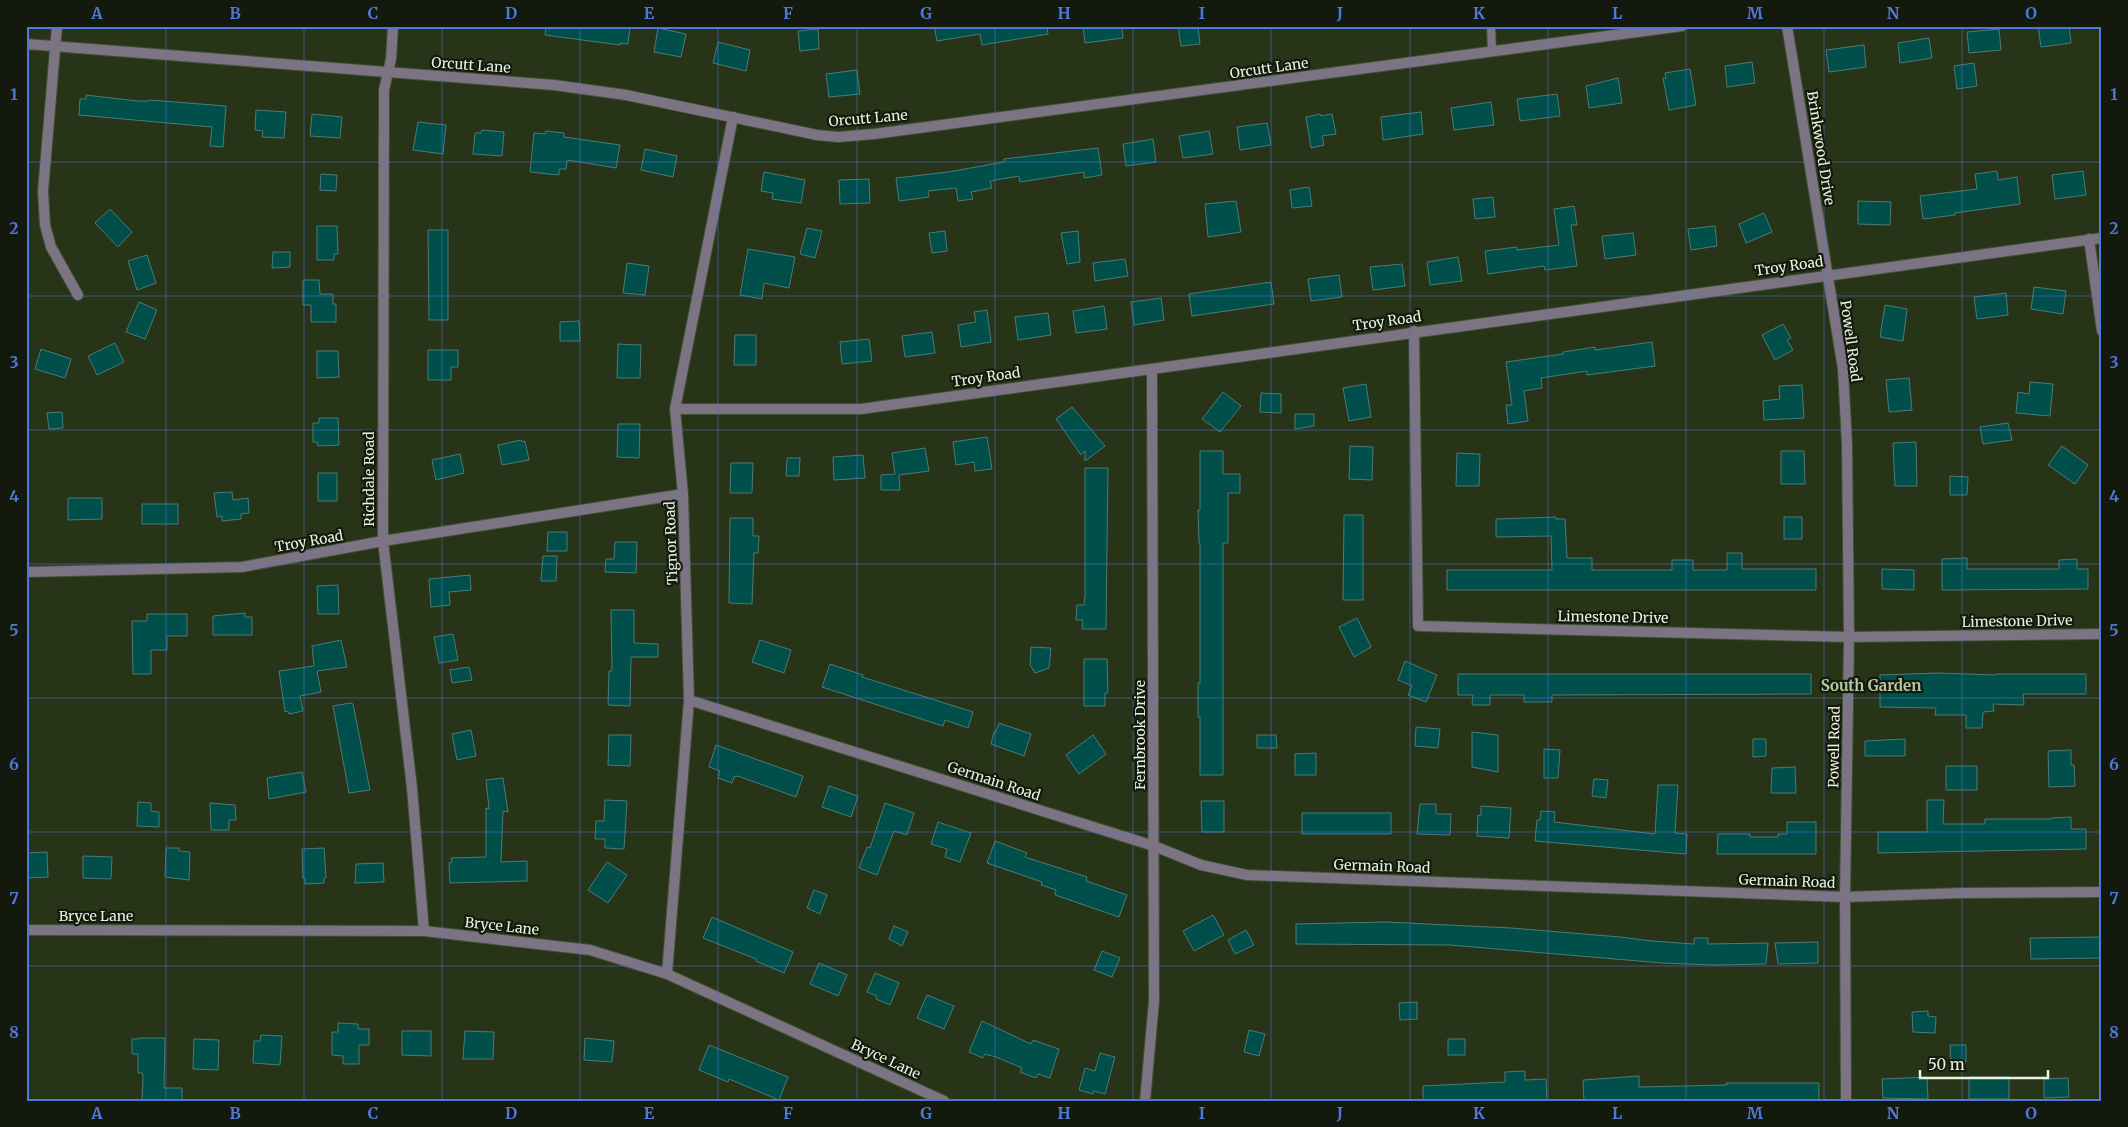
<svg xmlns="http://www.w3.org/2000/svg" width="2128" height="1127" font-family="Merriweather,serif">
  <rect width="100%" height="100%" fill="#273417"/>
  <path fill="#004f4b" stroke="#4c7b77" d="M546,26H630L628,44L620,43V45L545,35Z
    M934,26H1047L1048,34L982,45L980,34L937,41Z
    M1083,26H1122L1123,38L1085,43Z
    M1178,26H1198L1200,44L1181,46Z
    M2038,26H2069L2071,43L2041,47Z
    M658,28L686,34L681,57L654,52Z
    M818,29L819,49L800,51L798,31Z
    M1999,29L2001,50L1969,53L1967,32Z
    M1929,38L1932,58L1900,63L1898,43Z
    M718,42L750,50L746,71L713,63Z
    M1864,45L1866,67L1829,72L1826,50Z
    M1752,62L1755,83L1727,87L1725,66Z
    M1974,63L1977,86L1957,89L1954,66Z
    M1690,69L1696,105L1669,110L1663,78H1666L1665,73Z
    M857,70L860,94L829,97L826,74Z
    M1618,78L1622,103L1589,108L1586,86Z
    M1557,94L1560,116L1520,121L1517,99Z
    M86,95L137,101H149V100L226,106L223,147L210,146L212,127L79,115L80,99H86Z
    M1491,102L1494,125L1454,130L1451,108Z
    M256,110L286,112L284,138L262,137L263,131L255,130Z
    M1421,112L1423,134L1383,140L1381,117Z
    M312,114L342,117L340,138L310,136Z
    M1320,114L1321,116L1332,114L1336,134L1322,136L1324,145L1311,148L1306,117Z
    M418,122L446,125L443,154L413,150Z
    M1267,123L1271,145L1240,150L1237,127Z
    M482,130L504,132L502,156L473,154L475,133H481Z
    M546,131L564,133V137L620,145L616,168L567,160L566,169H559V175L530,172L534,133L545,134Z
    M1209,131L1213,154L1183,158L1179,136Z
    M1153,139L1156,162L1126,166L1123,144Z
    M1098,148L1102,175L1084,178V172L1020,182L1019,176L990,181L992,188L971,192L973,199L958,201L956,188L928,191L929,197L899,201L896,178L948,172L1004,162V159Z
    M645,149L677,156L673,177L641,170Z
    M1997,171L1998,180L2017,177L2020,204L1955,213V215L1923,219L1920,196L1977,189L1975,174Z
    M2083,171L2086,195L2055,199L2052,175Z
    M764,172L805,180L801,203L772,199L773,193L761,191Z
    M321,174L337,175L336,191L320,190Z
    M869,179L870,203L840,204L839,180Z
    M1309,187L1312,206L1292,208L1290,190Z
    M1493,197L1495,217L1475,219L1473,199Z
    M1236,201L1241,232L1208,237L1205,204Z
    M1858,201L1891,202L1890,225L1858,224Z
    M1574,206L1577,225H1571L1577,266L1545,270L1544,266L1488,274L1485,251L1517,247V250L1559,245L1554,209Z
    M110,209L132,232L118,247L95,223Z
    M1764,213L1772,232L1746,243L1739,224Z
    M317,226H337L338,254H334V260H317Z
    M1715,226L1717,246L1691,250L1688,229Z
    M807,228L822,231L815,258L800,254Z
    M428,230H448V320H429Z
    M945,231L947,251L932,253L929,233Z
    M1078,231L1080,262L1067,264L1061,233Z
    M1633,233L1636,255L1605,259L1602,236Z
    M748,249L795,257L789,288L764,283L762,299L740,295Z
    M273,252H290V267L272,268Z
    M147,255L156,283L137,290L128,261Z
    M1458,257L1462,281L1430,285L1427,262Z
    M1125,259L1128,276L1095,281L1093,263Z
    M627,263L649,266L645,295L623,293Z
    M1402,264L1405,286L1373,290L1370,267Z
    M1339,275L1342,297L1311,301L1308,279Z
    M303,280H319L320,294H333V304H336V322H311V305H303Z
    M1271,282L1274,304L1192,316L1189,294Z
    M2034,287L2066,291L2063,314L2031,309Z
    M2006,293L2008,315L1977,319L1974,297Z
    M1161,298L1164,320L1134,325L1131,302Z
    M139,302L157,310L145,339L126,332Z
    M1885,305L1907,309L1903,341L1880,337Z
    M1104,306L1107,329L1076,333L1073,311Z
    M987,310L991,342L961,347L958,325L976,322L974,312Z
    M1048,313L1051,335L1018,340L1015,317Z
    M579,321L580,341H560V322Z
    M1783,324L1791,338L1787,340L1793,350L1775,360L1762,335Z
    M932,332L935,353L905,357L902,336Z
    M735,335H756V365H734Z
    M869,339L872,361L842,364L840,342Z
    M1652,342L1655,366L1587,375V371L1541,378L1542,388L1524,391L1528,421L1508,424L1506,405H1512L1506,362L1563,354V352L1595,347V350Z
    M115,343L124,362L97,375L88,356Z
    M618,344L641,345L640,378H617Z
    M41,349L71,359L65,378L35,369Z
    M428,350H458V367H451V380H428Z
    M317,351H338L339,377L317,378Z
    M1909,378L1912,410L1889,412L1886,380Z
    M2030,382L2053,384L2050,416L2016,413L2018,392L2029,394Z
    M1366,384L1371,417L1349,421L1343,388Z
    M1802,385L1804,418L1764,420L1763,401L1780,399L1779,386Z
    M1223,392L1241,406L1220,432L1202,419Z
    M1261,393L1281,394V413L1260,412Z
    M1072,407L1105,446L1085,461V451L1081,455L1056,419Z
    M62,412L63,428L49,429L47,413Z
    M1295,414H1314V426L1295,429Z
    M319,418H338L339,445L318,446L317,442H313V423H319Z
    M2008,423L2012,440L1983,444L1980,427Z
    M618,424H640L639,458L617,457Z
    M987,437L992,469L975,471L974,462L956,465L953,442Z
    M521,440L522,442L525,441L529,460L502,465L498,445Z
    M1916,442L1917,486H1895L1893,443Z
    M1350,446L1373,447L1372,480L1349,479Z
    M2062,446L2088,465L2075,484L2048,465Z
    M925,448L929,471L899,475L900,490H881V475L895,474L892,453Z
    M1200,451H1223V474H1240V493H1228V543H1223V775H1200V717H1198V683H1200V543H1199L1198,510H1200Z
    M1781,451H1804L1805,484H1781Z
    M1457,453L1480,454L1479,486H1456Z
    M460,454L464,473L436,480L432,460Z
    M863,455L865,478L834,480L833,457Z
    M787,458H800L799,476H786Z
    M731,463H753L752,493H730Z
    M1085,468H1108L1106,629H1082L1083,620H1076L1077,605H1084L1085,595Z
    M318,473H337V501H318Z
    M1950,476L1968,477L1967,495H1950Z
    M232,492L233,500L248,498L249,513L241,514V519L222,521V516L217,517L214,493Z
    M68,498H102V519L68,520Z
    M142,504H178V524H142Z
    M1344,515H1363V600H1343Z
    M1556,517V519H1565L1567,558H1592V570H1672V560H1693V570H1727V553H1742V569H1816V590H1447V570H1552L1551,536L1496,537V519Z
    M1784,517H1802V539H1784Z
    M730,518H753V536H759L758,553H754L752,604L729,603Z
    M548,532H567V551H547Z
    M615,542H637L636,573L605,572L606,559H614Z
    M543,556H557L556,581H541Z
    M1967,558V569H2059V560L2077,559V569H2088V589L1942,590V559Z
    M1882,569L1914,570V590L1882,589Z
    M470,575L471,590L449,592L450,605L431,607L429,579Z
    M338,585L339,614H318L317,586Z
    M611,610H634V643L658,644V657H631L630,706L608,705L609,671H612Z
    M245,613V617H252V635H213V616Z
    M147,614H187V636H167V650H151V674H133L132,621H147Z
    M1357,618L1371,647L1354,657L1339,627Z
    M453,634L458,660L439,663L434,637Z
    M341,640L347,667L317,671L321,692L300,696L303,711L289,714L288,711L285,712L279,671L314,666L312,646Z
    M760,640L791,650L784,673L752,662Z
    M1031,647L1051,648L1049,668L1035,673L1030,665Z
    M1084,659H1107L1108,693H1105V706H1084Z
    M1405,661L1437,675L1426,702L1408,695L1412,686L1398,680Z
    M830,664L863,675L862,677L973,712L968,728L945,720L943,726L822,687Z
    M469,667L472,680L452,683L450,670Z
    M1939,673L1996,675V674H2086V694H2023L2024,705L1993,704L1994,711L1983,712L1982,728H1966V715H1935L1936,708L1880,707V675Z
    M1458,674H1811V694L1552,695V702H1524V695H1490V705H1472L1473,695H1458Z
    M350,703L353,704L370,790L349,793L333,706Z
    M999,723L1031,734L1024,756L991,744L994,732H996Z
    M1416,727L1440,729L1438,748L1415,746Z
    M471,730L476,756L457,760L452,734Z
    M1472,732L1498,735V772L1472,767Z
    M609,735H631L630,766L608,765Z
    M1093,735L1106,754L1079,774L1066,755Z
    M1257,735H1276L1277,748H1257Z
    M1753,739H1766V756L1753,757Z
    M1905,739V756H1865V741Z
    M716,745L803,776L796,797L738,776L734,777L732,783L718,778L720,771L709,767Z
    M1544,749L1560,750L1558,778H1544Z
    M2071,750V765H2074L2075,786L2049,787L2048,751Z
    M1316,753V775H1295V754Z
    M1946,766H1977V790H1946Z
    M1795,767L1796,793H1771L1772,768Z
    M302,772L306,792L269,799L267,778Z
    M503,778L508,812L503,811L501,862L527,861V881L450,883L449,863L452,862L451,858L486,857V808L489,809L486,780Z
    M1594,779L1608,780L1606,798L1592,796Z
    M1658,785H1678L1675,833L1687,834L1686,854L1535,841L1537,820H1540L1541,811L1555,812L1554,822L1655,834Z
    M829,786L858,796L851,817L822,807Z
    M605,800L627,801L624,849L605,848V839H595L596,821H604Z
    M1927,800H1944L1943,824H1985V819H2051V818L2071,817V829H2086V849L1878,853V832H1927Z
    M1201,801H1224V832H1202Z
    M138,802L151,803V811L159,812V827L137,826Z
    M210,803L235,805L236,820H229V830H211Z
    M885,803L914,813L907,835L894,831L877,875L859,868L867,847L870,848Z
    M1420,804H1436V814H1451L1450,835L1417,834Z
    M1481,806L1511,808L1509,838L1477,836L1478,815L1481,816Z
    M1302,813H1391V834H1302Z
    M938,822L971,833L960,862L945,857L947,849L931,844Z
    M1787,822H1816V854H1717L1718,834H1750V837H1778V834H1787Z
    M995,841L1027,853L1025,857L1087,877L1086,881L1127,895L1119,917L1055,895L1056,890L1041,885L1042,882L987,863Z
    M166,848H179V851L190,852L189,880L165,877Z
    M324,848L326,878H324V883L305,884V879L303,878L302,849Z
    M47,852L48,877L26,878V853Z
    M83,856L112,857L111,879L83,878Z
    M607,862L627,875L608,903L588,890Z
    M383,863L384,882L355,883L356,864Z
    M814,890L827,895L820,914L807,908Z
    M1213,915L1224,935L1194,951L1183,931Z
    M712,917L793,952L784,973L756,961V959L703,938Z
    M1386,922L1511,928L1620,937L1652,941L1694,944V938H1708V944L1768,943L1766,964L1714,965L1662,963L1450,945L1296,944V924Z
    M894,926L908,932L902,946L889,939Z
    M1246,930L1254,945L1235,954L1228,940Z
    M2102,937V958L2031,959L2030,938Z
    M1818,942V963L1778,964L1775,943Z
    M1102,951L1120,958L1112,977L1094,970Z
    M819,963L847,975L838,996L810,984Z
    M875,973L899,983L890,1005L876,999L877,996L867,992Z
    M927,995L954,1006L944,1029L917,1018Z
    M1417,1002V1019L1400,1020L1399,1003Z
    M1928,1011V1016L1936,1017L1935,1033L1913,1032L1912,1012Z
    M982,1021L1031,1044L1033,1040L1059,1049L1050,1078L1038,1074L1036,1078L1020,1072L1022,1068L996,1057L985,1054L983,1058L969,1052Z
    M338,1023L358,1024V1029H369V1045H359V1064H343V1056L332,1055V1032H338Z
    M1249,1030L1265,1034L1259,1056L1244,1052Z
    M402,1031H431V1056L402,1055Z
    M465,1031L494,1032L493,1059H463Z
    M261,1035L282,1036L280,1065L253,1063L254,1041H260Z
    M139,1038H165L164,1088H182V1101H142L143,1077L142,1073H138V1054H132V1039H139Z
    M585,1038L614,1041L612,1062L584,1060Z
    M194,1039L219,1040L218,1070L193,1069Z
    M1448,1039H1465V1055H1448Z
    M709,1045L788,1077L779,1100L729,1079L728,1082L699,1070Z
    M1950,1045H1966V1062H1951Z
    M1100,1053L1115,1057L1105,1094L1094,1091L1093,1094L1079,1090L1085,1068L1095,1071Z
    M1525,1071V1080L1546,1079L1547,1101H1423V1086L1505,1082V1072Z
    M1639,1076V1087L1727,1085L1726,1083H1819V1101H1584L1583,1080Z
    M1927,1077L1928,1099L1883,1098L1882,1079Z
    M1969,1077H2009V1099H1969Z
    M2068,1078L2069,1097L2044,1098V1079Z"/>
  <g fill="none" stroke-linecap="round" stroke-linejoin="round">
    <g stroke="#424f33" stroke-width="10">
      <path id="service" d="M1491,26L1492,52"/>
    </g>
    <g stroke="#424f33" stroke-width="12">
      <path id="minor" d="M57,26L43,191L45,225L51,247L78,295
        M393,26L391,59L384,90L383,541L412,788L424,931
        M1787,26L1843,369L1847,445L1849,637L1845,897L1846,1101
        M2089,239L2102,331
        M1414,331L1418,626L1849,637L2102,634
        M675,409H861L2102,238
        M26,572L242,567L383,541L683,494
        M689,700L1154,846L1201,865L1247,875L1845,897L1961,893L2102,892
        M667,974L689,700L683,494L675,409L733,117
        M1145,1101L1154,1001L1152,369"/>
    </g>
    <g stroke="#424f33" stroke-width="12">
      <path id="tertiary" d="M26,44L554,85L626,95L817,135L838,137L874,134L1682,26
        M26,930L424,931L590,950L667,974L944,1101"/>
    </g>
    <use href="#service" stroke="#7c7482" stroke-width="8"/>
    <use href="#minor" stroke="#7c7482" stroke-width="10"/>
    <use href="#tertiary" stroke="#7c7482" stroke-width="10"/>
  </g>
  <path fill="none" stroke="#5077da" stroke-width="1" stroke-opacity="0.55" d="M166,26V1101M304,26V1101M442,26V1101M580,26V1101M718,26V1101M857,26V1101M995,26V1101M1133,26V1101M1271,26V1101M1410,26V1101M1548,26V1101M1686,26V1101M1824,26V1101M1962,26V1101M26,162H2102M26,296H2102M26,430H2102M26,564H2102M26,698H2102M26,832H2102M26,966H2102"/>
  <g text-anchor="middle" dominant-baseline="central" stroke-width="4.5" stroke-linejoin="round" paint-order="stroke">
    <g font-size="14" fill="#e9f3e0" stroke="#131a0d">
      <text transform="translate(471 65) rotate(4)">Orcutt Lane</text>
      <text transform="translate(1269 68) rotate(-8)">Orcutt Lane</text>
      <text transform="translate(868 118) rotate(-5)">Orcutt Lane</text>
      <text transform="translate(1821 148) rotate(81)">Brinkwood Drive</text>
      <text transform="translate(1789 266) rotate(-8)">Troy Road</text>
      <text transform="translate(1387 321) rotate(-8)">Troy Road</text>
      <text transform="translate(1851 341) rotate(82)">Powell Road</text>
      <text transform="translate(986 377) rotate(-8)">Troy Road</text>
      <text transform="translate(369 479) rotate(-90)">Richdale Road</text>
      <text transform="translate(309 541) rotate(-10)">Troy Road</text>
      <text transform="translate(671 543) rotate(-92)">Tignor Road</text>
      <text transform="translate(1613 617) rotate(1)">Limestone Drive</text>
      <text transform="translate(2017 621) rotate(-1)">Limestone Drive</text>
      <text transform="translate(1140 735) rotate(-90)">Fernbrook Drive</text>
      <text transform="translate(1834 747) rotate(-89)">Powell Road</text>
      <text transform="translate(994 781) rotate(18)">Germain Road</text>
      <text transform="translate(1382 866) rotate(2)">Germain Road</text>
      <text transform="translate(1787 881) rotate(2)">Germain Road</text>
      <text x="96" y="916">Bryce Lane</text>
      <text transform="translate(502 926) rotate(6)">Bryce Lane</text>
      <text transform="translate(886 1059) rotate(25)">Bryce Lane</text>
    </g>
    <g font-size="15" font-weight="bold" fill="#b5c7a3" stroke="#131a0d">
      <text x="1871" y="685">South Garden</text>
    </g>
  </g>
  <rect width="2128" height="1127" fill="none" stroke="#131a0d" stroke-width="55"/>
  <path d="M1920 1070v8h128v-8" fill="none" stroke="#e9f3e0" stroke-width="2.5"/>
  <text x="1928" y="1070" font-size="15" fill="#e9f3e0" stroke="#131a0d" stroke-width="4" paint-order="stroke">50 m</text>
  <rect x="28" y="28" width="2072" height="1072" fill="none" stroke="#5077da" stroke-width="2"/>
  <g font-size="16" text-anchor="middle" font-weight="bold" fill="#5077da">
    <text x="97" y="19">A</text>
    <text x="235" y="19">B</text>
    <text x="373" y="19">C</text>
    <text x="511" y="19">D</text>
    <text x="649" y="19">E</text>
    <text x="788" y="19">F</text>
    <text x="926" y="19">G</text>
    <text x="1064" y="19">H</text>
    <text x="1202" y="19">I</text>
    <text x="1340" y="19">J</text>
    <text x="1479" y="19">K</text>
    <text x="1617" y="19">L</text>
    <text x="1755" y="19">M</text>
    <text x="1893" y="19">N</text>
    <text x="2031" y="19">O</text>
    <text x="14" y="100">1</text>
    <text x="2114" y="100">1</text>
    <text x="14" y="234">2</text>
    <text x="2114" y="234">2</text>
    <text x="14" y="368">3</text>
    <text x="2114" y="368">3</text>
    <text x="14" y="502">4</text>
    <text x="2114" y="502">4</text>
    <text x="14" y="636">5</text>
    <text x="2114" y="636">5</text>
    <text x="14" y="770">6</text>
    <text x="2114" y="770">6</text>
    <text x="14" y="904">7</text>
    <text x="2114" y="904">7</text>
    <text x="14" y="1038">8</text>
    <text x="2114" y="1038">8</text>
    <text x="97" y="1119">A</text>
    <text x="235" y="1119">B</text>
    <text x="373" y="1119">C</text>
    <text x="511" y="1119">D</text>
    <text x="649" y="1119">E</text>
    <text x="788" y="1119">F</text>
    <text x="926" y="1119">G</text>
    <text x="1064" y="1119">H</text>
    <text x="1202" y="1119">I</text>
    <text x="1340" y="1119">J</text>
    <text x="1479" y="1119">K</text>
    <text x="1617" y="1119">L</text>
    <text x="1755" y="1119">M</text>
    <text x="1893" y="1119">N</text>
    <text x="2031" y="1119">O</text>
  </g>
</svg>
